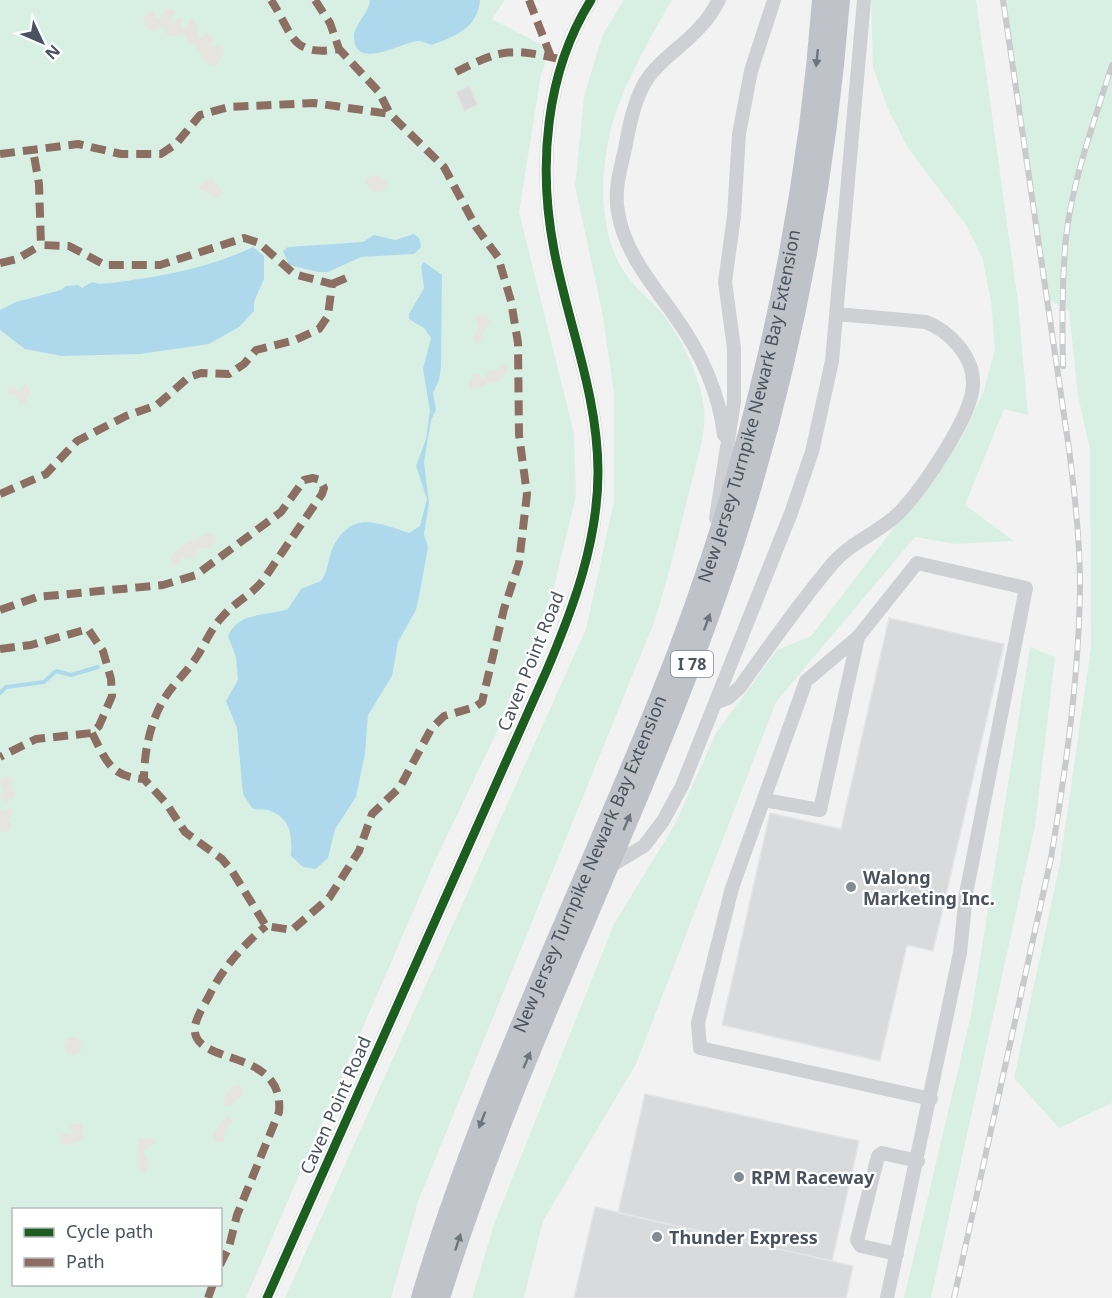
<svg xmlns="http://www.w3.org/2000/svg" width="1112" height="1298" font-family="'Noto Sans',sans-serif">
  <rect width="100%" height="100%" fill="#f2f2f2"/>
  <path fill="#d8f0e4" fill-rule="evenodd" d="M0,0H505L492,19L550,49L541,75L519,212L574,434L576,496L553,591L505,715L434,863L246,1298H0ZM14,1210H220V1284H14Z
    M624,0H672C653,32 634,67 620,101C600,151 594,227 625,273C635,288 650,299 662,313C682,339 700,375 704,408C707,432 697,460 691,484C680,529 669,575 655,620L419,1199L391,1298H285L586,629L614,501V393L602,311L575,186L584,96L603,34Z
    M871,0H976L1018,302L1028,415L1004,409L965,505L1014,541L956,544L915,537L776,702L636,1064L543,1221L524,1298H472L494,1224L614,924L675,824L716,733L777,650L811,636L961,440L984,390L995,349L991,301L982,257L966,225L908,148L888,109L873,67Z
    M1005,0H1112V1103L1059,1128L1014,1078L1060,863L1091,647L1090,449L1078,396L1069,310L1049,300Z
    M1030,647L1055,657L1035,826L931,1298H904L971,1015Z"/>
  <path fill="#e5e4df" d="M169,7L176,13L170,19L171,23L175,22L178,17L182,20V27L186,28L190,18H193L198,29L197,38H201L206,32L212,35L213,40L210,47L219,45L223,52L217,66L208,65L197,48L182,35L168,36L162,26L154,31L146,28L143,21L146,14L154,9L155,17L159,18L164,10Z
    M376,175L387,183L386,191L375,192L365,183L366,178Z
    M212,179L223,191L219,199L199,189L202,181Z
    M480,315H486L490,321L483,333L482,341L478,344L475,343L473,336L479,329L474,318Z
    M501,364L507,367V371L499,382C488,380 480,391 469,389V384L475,374H478L484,380L489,369L496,371Z
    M25,383L31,391L25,403L19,404L15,395L8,394V388L12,386L20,392Z
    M208,533L214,534L216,540L210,547L197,549L196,560L182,557L178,565H173L170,557C177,547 196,539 208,533Z
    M9,776L13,780L12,786L15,794L12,800L7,802L0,798L4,789L0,783L1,780Z
    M11,808L14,814L7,820L12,826L8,832H0V811Z
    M64 1046a9 9 0 1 1 18 0a9 9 0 1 1-18 0Z
    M236,1084L243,1088L244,1094L229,1107L224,1103L225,1095Z
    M229,1114L233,1122L225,1131L224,1142L218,1143L213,1138L214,1132Z
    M73,1123L82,1125L83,1138L77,1143L63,1145L59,1139L62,1134L73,1136L70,1127Z
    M139,1138L157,1140L155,1144L143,1151L149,1164L145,1173L137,1167Z"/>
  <path fill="#aed9ec" d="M370,0H480C478,28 455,36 432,45C428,44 423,41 419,41C406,40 355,72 354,38C353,25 369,14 370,0Z
    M414,234L419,238L421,247L414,254L361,257L328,272H318L289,265L283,251L288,247L363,242L374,235L395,240Z
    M253,247L264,256V279L254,302V311L239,327L209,344L140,354L62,356L25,349L0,330V310L16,302L61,290L66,286L78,285L82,288L92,282L100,284C150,279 208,269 253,247Z
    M424,262L442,275L441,367L439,380L433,393L436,410L431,420L424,462L429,503L424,534L428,547L422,581L416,610L398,642L392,676L368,715L365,753L356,797L335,829L328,858L316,869L303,867L291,856C292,837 292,820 271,811C265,808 259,811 252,808L243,794L237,728L226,701L238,680L236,657L228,636C238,612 267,616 288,609L301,589L321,581C328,571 328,560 332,549C351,510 376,522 409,533L420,526L427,499L416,466L426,439L430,411L423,369L431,338L424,328L409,319V314L424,288L421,266Z"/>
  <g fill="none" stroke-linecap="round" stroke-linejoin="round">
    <path stroke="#aed9ec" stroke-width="4" d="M0,693L6,687L44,682L56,671L71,675L98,667"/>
  </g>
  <path fill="#d9dadc" stroke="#e4e4e5" stroke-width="1.5" d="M469,86L478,105L464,111L456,92Z
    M889,618L1004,644L933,951L907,945L880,1061L722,1025L770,813L841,829Z
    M645,1094L859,1141L832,1261L618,1213Z
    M595,1207L853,1266L846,1298H574Z"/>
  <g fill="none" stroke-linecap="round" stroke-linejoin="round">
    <path stroke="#ced0d3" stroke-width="14" d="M719,0C714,9 708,19 701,26C684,46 657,61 644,84C633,105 629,127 625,149C620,170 614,191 618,212C624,251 652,284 674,315C700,351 719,391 724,435
      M716,518L734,402V348L725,282L734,216L739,134L751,71L774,0
      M715,703L728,698L740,687C770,645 800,602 833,563C851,542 880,532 899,513C921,490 973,416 973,384C974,356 949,331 926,322L837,314
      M764,800L820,810L858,637
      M607,868L644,846L663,821L682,786L791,513L812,452L832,361L864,0
      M897,1254L861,1246L857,1240L878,1156L882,1153L918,1161
      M267,1298L546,672C573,609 598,542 598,472C598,395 568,324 554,250C538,167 545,73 591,0
      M887,1298L960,953L966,894L1026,588L917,563L858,637L806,681L732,888L698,1023L700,1048L931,1099"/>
    <g stroke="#bfc2c8" stroke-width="20">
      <path id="s1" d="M421,1298C482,1092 579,898 659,699C749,477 804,239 822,0"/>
      <path d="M440,1298C511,1068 622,854 705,628C779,427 823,214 840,0"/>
    </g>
    <g stroke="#c8cacc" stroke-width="6">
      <path id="rail" d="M1063,366C1062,323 1062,280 1066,237C1073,178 1094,122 1112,65
        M954,1298L1051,858C1066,768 1079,676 1080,586C1080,540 1075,495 1069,449L1003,0"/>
    </g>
    <use href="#rail" stroke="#fff" stroke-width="4" stroke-dasharray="11" stroke-linecap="butt"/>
    <path stroke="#8d6e63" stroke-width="8" stroke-dasharray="15 8" stroke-linecap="butt" d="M315,0L330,23L339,49
      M529,0L551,57
      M456,72C503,48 513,48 563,60
      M0,154L78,144L121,154H161L176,144L200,115L229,107L314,103L390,114
      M0,263L17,259L41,245
      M332,284L351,276
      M0,494L46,474L77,441L126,416L157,405L189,377L201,373L229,374L244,364L256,350L295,340L319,329L328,316L332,284L294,274L259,243L244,238L160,265H105L69,246L41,245L39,184L33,150
      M0,610L37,597L163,585L196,575L281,512L304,480L313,478L320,480L324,488L322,494L264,579C252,595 236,601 223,616C212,627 206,642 198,655C188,671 174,683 164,699C150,722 144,753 144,779L166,803L185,832L222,859L232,871L266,926L292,930L329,898L359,851L372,814L400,787L431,729L444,716L475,707L482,702L504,609L519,563L527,494L519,435L518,343L511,301L498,257L476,227L444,167L390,114L379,92L339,49C290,57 294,35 271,0
      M0,649L31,645L88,629L103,651L111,679L112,696L99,726L92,733L36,739L0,757
      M92,733C106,760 110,777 144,779
      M220,1265L229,1247L237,1215L279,1112C285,1046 189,1067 195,1026C197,1016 204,1005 209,996C222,969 243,945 266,926
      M208,1298L213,1284"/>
    <g stroke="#fff" stroke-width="13">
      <path id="cycleway" d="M267,1298L546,672C573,609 598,542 598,472C598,395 568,324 554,250C538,167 545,73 591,0"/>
    </g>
    <use href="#cycleway" stroke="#1b5e20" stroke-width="9"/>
  </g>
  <defs><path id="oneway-solid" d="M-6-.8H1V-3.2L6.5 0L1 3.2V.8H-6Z" transform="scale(1.5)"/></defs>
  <g fill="#6c747e">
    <use href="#oneway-solid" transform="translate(817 58) rotate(96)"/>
    <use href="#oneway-solid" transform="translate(707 622) rotate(-70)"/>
    <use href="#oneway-solid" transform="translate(627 822) rotate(-67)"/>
    <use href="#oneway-solid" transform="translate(527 1060) rotate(-67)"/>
    <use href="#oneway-solid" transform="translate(482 1120) rotate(111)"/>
    <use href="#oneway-solid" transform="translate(458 1242) rotate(-72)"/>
  </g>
  <g fill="#848a92" stroke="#fff" stroke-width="2">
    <circle cx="851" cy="887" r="6"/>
    <circle cx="739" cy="1177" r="6"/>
    <circle cx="657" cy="1237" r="6"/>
  </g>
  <g text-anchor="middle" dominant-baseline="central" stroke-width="4.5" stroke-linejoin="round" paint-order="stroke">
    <rect fill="#fff" stroke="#80868e" stroke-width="1.5" x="671" y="651" width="42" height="26" rx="4.5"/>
    <g font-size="16" font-weight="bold" fill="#49525e">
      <text x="692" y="664">I 78</text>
    </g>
    <g font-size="18" fill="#49525e" stroke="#fff">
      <text stroke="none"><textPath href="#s1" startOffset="952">New Jersey Turnpike Newark Bay Extension</textPath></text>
      <text transform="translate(530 661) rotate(-68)">Caven Point Road</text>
      <text stroke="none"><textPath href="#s1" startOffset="466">New Jersey Turnpike Newark Bay Extension</textPath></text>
      <text transform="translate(335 1105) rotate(-66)">Caven Point Road</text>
    </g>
    <g font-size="18" font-weight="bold" fill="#49525e" stroke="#fff" text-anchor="start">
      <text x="863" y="877">Walong<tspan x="863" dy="21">Marketing Inc.</tspan></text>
      <text x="751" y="1177">RPM Raceway</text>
      <text x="669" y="1237">Thunder Express</text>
    </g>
  </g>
  <rect x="12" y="1208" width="210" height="78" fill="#ffffff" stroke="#b6babf" stroke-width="1.5"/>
  <rect x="24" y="1228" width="30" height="9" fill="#1b5e20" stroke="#b6babf" stroke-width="1.5"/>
  <text x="66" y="1238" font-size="18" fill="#49525e">Cycle path</text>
  <rect x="24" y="1258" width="30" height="9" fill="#8d6e63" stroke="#b6babf" stroke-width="1.5"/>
  <text x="66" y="1268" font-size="18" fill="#49525e">Path</text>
  <g transform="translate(42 42) rotate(134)" stroke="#ffffff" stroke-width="4.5" paint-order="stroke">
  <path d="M0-4.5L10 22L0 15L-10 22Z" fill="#49525e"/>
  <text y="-9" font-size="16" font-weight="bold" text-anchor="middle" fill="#49525e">N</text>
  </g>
</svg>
